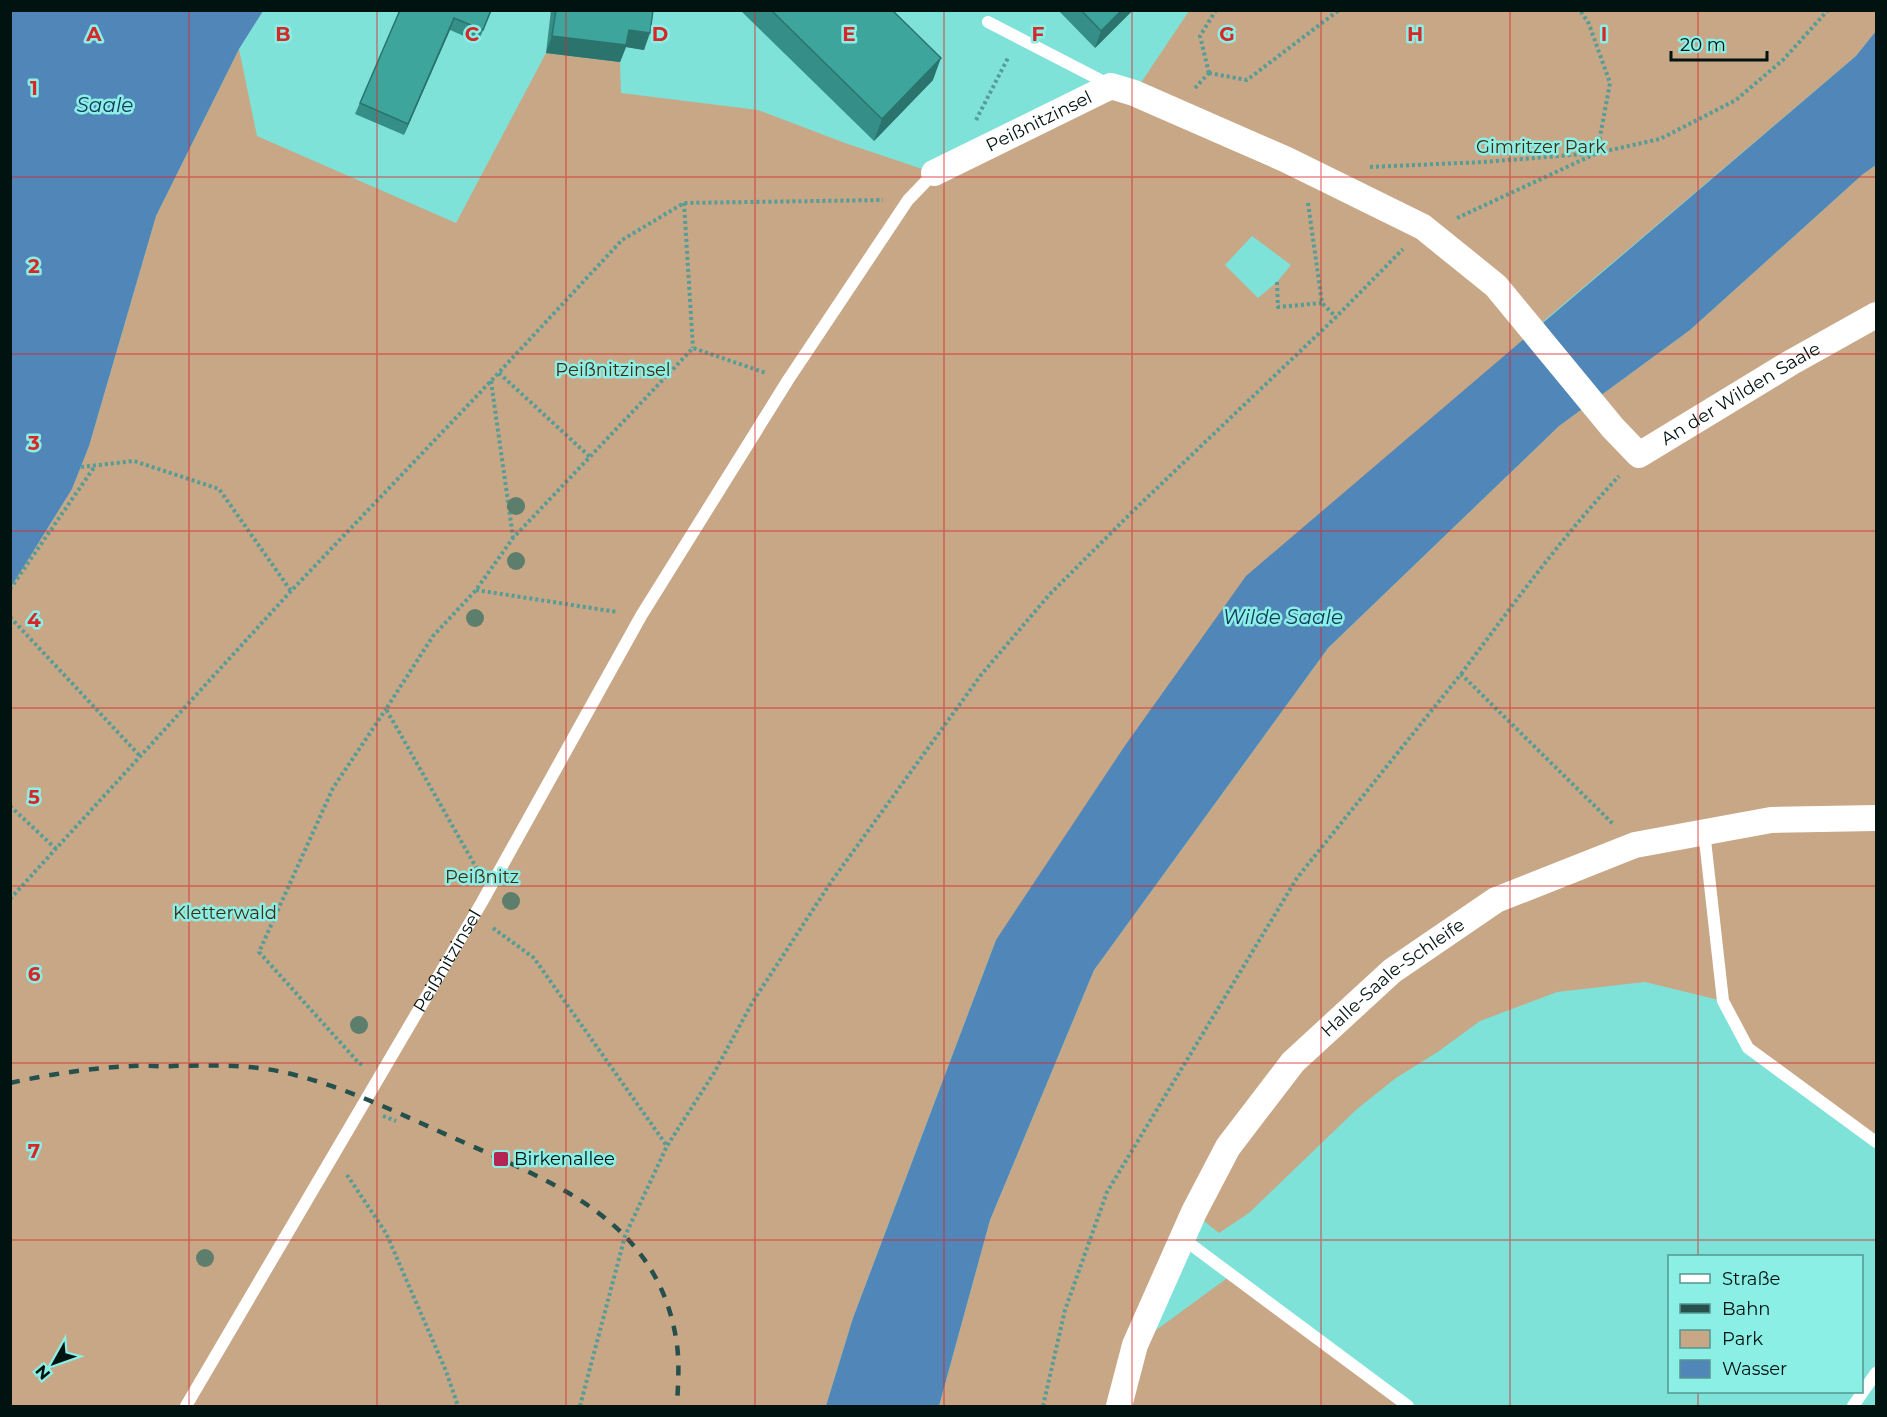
<svg xmlns="http://www.w3.org/2000/svg" width="1887" height="1417" font-family="Montserrat,sans-serif">
  <rect width="100%" height="100%" fill="#7fe2d9"/>
  <path fill="#c7a786" fill-rule="evenodd" d="M1189,11H1876V31L1856,56L1533,330L996,940L853,1318L826,1406H11L10,588L72,489L89,446L156,216L239,49L257,136L456,223L546,53L620,62L621,93L758,110L845,143L934,173L1111,86L1134,93ZM1252,236L1291,265L1277,282L1258,298L1225,265Z
    M1876,165V1142L1748,1048L1723,1001L1645,982L1557,992L1480,1021L1439,1051L1396,1078L1357,1109L1249,1213L1219,1233L1194,1213L1137,1344L1230,1276L1408,1406H939L990,1220L1094,970L1328,648L1559,426L1690,330L1863,174Z"/>
  <path fill="#5086b8" d="M11,10L263,11L239,49L156,216L89,446L72,489L11,587Z
    M1876,31V165L1863,174L1690,330L1559,426L1328,648L1094,970L990,1220L939,1406H826L853,1318L996,940L1124,747L1246,576L1856,56Z"/>
  <g fill="none" stroke-linecap="round" stroke-linejoin="round">
    <path stroke="#559d96" stroke-width="4" stroke-dasharray="3 3" stroke-linecap="butt" d="M1209,73L1247,80L1339,10
      M1209,73L1200,36L1216,10
      M1195,88L1209,73
      M976,120L1008,58
      M1370,167L1484,162L1597,153L1660,139L1736,100L1784,59L1828,10
      M684,203L693,348
      M1308,203L1322,303L1336,317
      M1457,218L1597,153L1610,83L1589,24L1580,10
      M1277,282L1278,307L1322,303
      M499,373L590,457
      M491,381L513,537
      M81,467L134,461L219,489L291,591
      M10,589L95,466
      M476,590L617,612
      M10,617L140,756
      M1461,674C1512,606 1561,538 1619,476
      M10,806L56,849
      M477,869L386,709L433,636L476,590L513,538L693,348L766,373
      M10,899L291,591L491,381L622,240L684,203L883,200
      M493,928L534,958L667,1146
      M362,1065L358,1062L259,952L333,788L386,709
      M383,1116L396,1121
      M347,1175L386,1233L446,1371L458,1406
      M580,1406L625,1236L667,1146L714,1073L752,1003L831,882L981,675L1049,595L1133,511L1336,317L1403,249
      M1043,1406L1065,1310L1107,1192L1297,878L1461,674L1613,824"/>
    <g stroke="#fff" stroke-width="12">
      <path d="M988,22L1110,85"/>
      <path d="M1704,831L1723,1001L1748,1048L1876,1142"/>
      <path d="M1182,1238L1408,1406"/>
      <path id="s1" d="M186,1406L482,902L641,616L788,380L908,200L934,173"/>
      <path d="M1853,1406L1876,1373"/>
    </g>
    <g stroke="#fff" stroke-width="26">
      <path id="s2" d="M934,173L1111,86L1134,93L1287,160L1423,227L1496,286L1613,428L1639,455L1792,362L1876,315"/>
      <path id="s3" d="M1119,1406L1135,1345L1194,1212L1228,1147L1293,1062L1392,971L1496,900L1635,845L1771,820L1876,818"/>
    </g>
    <path stroke="#25504c" stroke-width="4.5" stroke-dasharray="10 10" stroke-linecap="butt" d="M10,1083C50,1074 92,1068 132,1066C145,1065 159,1067 173,1066C214,1065 255,1064 295,1075C354,1090 408,1118 463,1142C559,1185 656,1222 676,1338C680,1361 678,1384 677,1406"/>
  </g>
  <g fill="#5d7e6c">
    <circle cx="516" cy="506" r="9"/>
    <circle cx="516" cy="561" r="9"/>
    <circle cx="475" cy="618" r="9"/>
    <circle cx="511" cy="901" r="9"/>
    <circle cx="359" cy="1025" r="9"/>
    <circle cx="205" cy="1258" r="9"/>
  </g>
  <path fill="#358e87" d="M400,10H492L478,42L450,30L404,135L355,114Z
    M551,10H653L644,50L626,47L620,62L546,53Z
    M740,10H892L933,80L874,141Z
    M1058,10H1133L1095,48Z"/>
  <path fill="#2b746e" d="M1122,10H1133L1095,48L1101,31Z
    M454,18L450,30L404,135L408,124Z
    M629,30L650,33L644,50L626,47L620,62L546,53L552,36Z
    M941,58L933,80L874,141L882,119Z"/>
  <path fill="#3ea59d" stroke="#2b746e" stroke-width="1.5" d="M400,10H491L483,30L454,18L408,124L360,103Z
    M556,10H653L650,33L629,30L626,45L552,36Z
    M771,10H892L941,58L882,119Z
    M1081,10H1122L1101,31Z"/>
  <path fill="none" stroke="#d62828" stroke-width="1.5" stroke-opacity="0.55" d="M189,10V1406M377,10V1406M566,10V1406M755,10V1406M944,10V1406M1132,10V1406M1321,10V1406M1510,10V1406M1698,10V1256M10,177H1876M10,354H1876M10,531H1876M10,708H1876M10,886H1876M10,1063H1876M10,1240H1876M1698,1392V1406"/>
  <rect fill="#b52553" stroke="#8cefe6" stroke-width="2" x="493" y="1151" width="16" height="16" rx="3"/>
  <g text-anchor="middle" dominant-baseline="central" stroke-width="5" stroke-linejoin="round" paint-order="stroke">
    <g font-size="18" fill="#001311" stroke="#8cefe6">
      <text stroke="none"><textPath href="#s2" startOffset="117">Peißnitzinsel</textPath></text>
      <text stroke="none"><textPath href="#s2" startOffset="974">An der Wilden Saale</textPath></text>
      <text stroke="none"><textPath href="#s1" startOffset="516">Peißnitzinsel</textPath></text>
      <text stroke="none"><textPath href="#s3" startOffset="520">Halle-Saale-Schleife</textPath></text>
    </g>
    <g font-size="18" fill="#422c12" stroke="#8cefe6">
      <text x="1541" y="147">Gimritzer Park</text>
      <text x="613" y="370">Peißnitzinsel</text>
      <text x="482" y="877">Peißnitz</text>
      <text x="225" y="913">Kletterwald</text>
    </g>
    <g font-size="18" fill="#001311" stroke="#8cefe6" text-anchor="start">
      <text x="514" y="1159">Birkenallee</text>
    </g>
    <g font-size="20" font-style="italic" fill="#11395c" stroke="#8cefe6">
      <text x="105" y="105">Saale</text>
      <text x="1283" y="617">Wilde Saale</text>
    </g>
  </g>
  <g font-size="20" text-anchor="middle" font-weight="bold" fill="#d62828" stroke="#8cefe6" stroke-width="5" stroke-linejoin="round" paint-order="stroke">
    <text x="94" y="41">A</text>
    <text x="283" y="41">B</text>
    <text x="472" y="41">C</text>
    <text x="660" y="41">D</text>
    <text x="849" y="41">E</text>
    <text x="1038" y="41">F</text>
    <text x="1227" y="41">G</text>
    <text x="1415" y="41">H</text>
    <text x="1604" y="41">I</text>
    <text x="34" y="95">1</text>
    <text x="34" y="273">2</text>
    <text x="34" y="450">3</text>
    <text x="34" y="627">4</text>
    <text x="34" y="804">5</text>
    <text x="34" y="981">6</text>
    <text x="34" y="1158">7</text>
  </g>
  <rect width="1887" height="1417" fill="none" stroke="#001311" stroke-width="24"/>
  <rect x="1668" y="1255" width="195" height="138" fill="#8cefe6" stroke="#549791" stroke-width="1.5"/>
  <rect x="1680" y="1274" width="30" height="9" fill="#ffffff" stroke="#549791" stroke-width="1.5"/>
  <text x="1722" y="1285" font-size="18" fill="#001311">Straße</text>
  <rect x="1680" y="1304" width="30" height="9" fill="#25504c" stroke="#549791" stroke-width="1.5"/>
  <text x="1722" y="1315" font-size="18" fill="#001311">Bahn</text>
  <rect x="1680" y="1330" width="30" height="18" fill="#c7a786" stroke="#549791" stroke-width="1.5"/>
  <text x="1722" y="1345" font-size="18" fill="#001311">Park</text>
  <rect x="1680" y="1360" width="30" height="18" fill="#5086b8" stroke="#549791" stroke-width="1.5"/>
  <text x="1722" y="1375" font-size="18" fill="#001311">Wasser</text>
  <g transform="translate(54 1363) rotate(230)" stroke="#8cefe6" stroke-width="4.5" paint-order="stroke">
  <path d="M0-4.5L10 22L0 15L-10 22Z" fill="#001311"/>
  <text y="-9" font-size="16" font-weight="bold" text-anchor="middle" fill="#001311">N</text>
  </g>
  <path d="M1671 51v9h96v-9" fill="none" stroke="#001311" stroke-width="3"/>
  <text x="1680" y="51" font-size="18" fill="#001311" stroke="#8cefe6" stroke-width="4.5" paint-order="stroke">20 m</text>
</svg>
